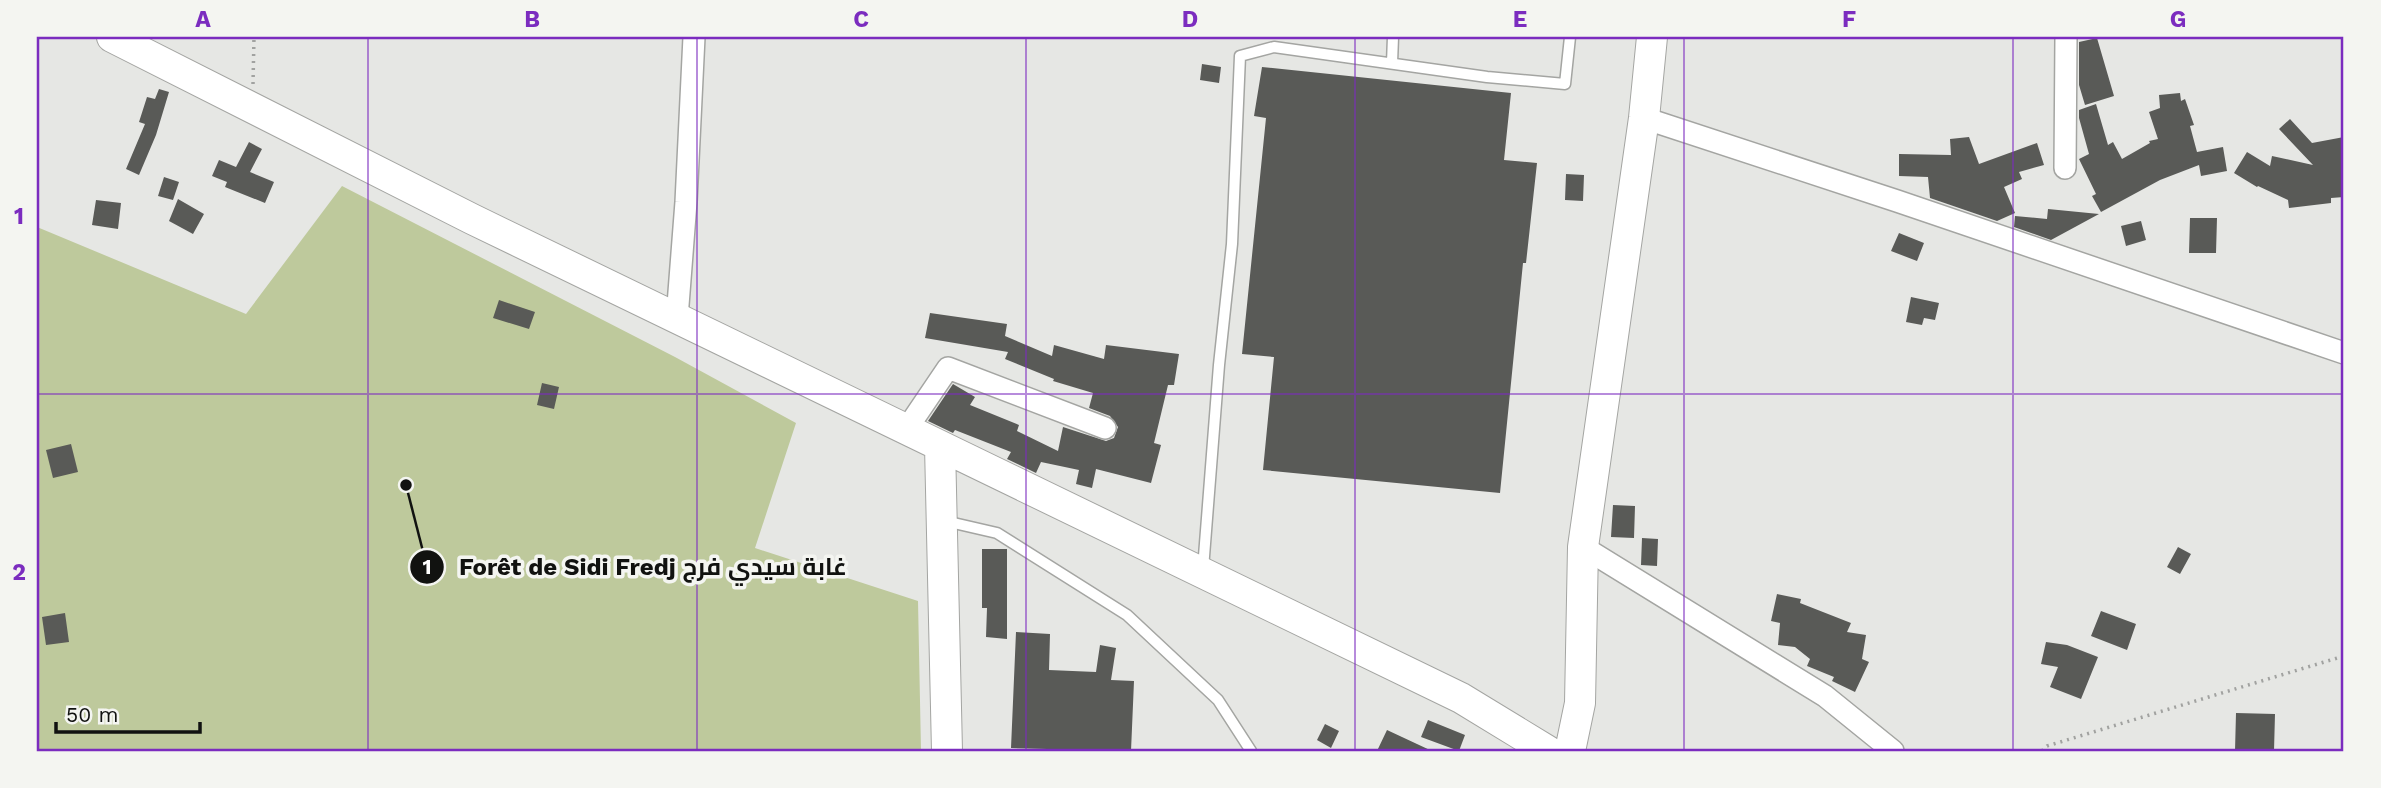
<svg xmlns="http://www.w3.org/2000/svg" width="2381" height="788" font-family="'Work Sans',Cairo,sans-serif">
  <rect width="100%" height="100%" fill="#e6e7e4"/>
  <path fill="#bec99c" d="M342,186L675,357L796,423L755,548L918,601L921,751H37V227L246,314Z"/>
  <path fill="#595a57" d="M2097,38L2114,96L2085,105L2079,85V42Z
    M1202,64L1221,67L1219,83L1200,80Z
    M1262,67L1511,93L1504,160L1537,163L1526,263H1523L1500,493L1263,470L1274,357L1242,354L1266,118L1254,116Z
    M159,89L169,92L156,135L139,175L126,169L145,124L139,122L147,97L155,99Z
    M2180,93L2181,101L2185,99L2194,125L2190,126L2197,152L2223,147L2227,171L2201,176L2199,165L2160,180L2101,212L2092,196L2096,194L2079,159L2089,154L2079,118V110L2096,104L2108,145L2113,142L2122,159L2150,143L2149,141L2158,139L2149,112L2160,108L2159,95Z
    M2290,119L2312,143L2344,137V197L2331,198V203L2289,208L2288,200L2258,186L2257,187L2234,173L2247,152L2270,166L2272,156L2313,165L2279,129Z
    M1969,137L1979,164L2037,143L2044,165L2019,172L2022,179L2004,187L2015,213L1997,221L1930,198L1928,177L1899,176V154L1951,155L1950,139Z
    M249,142L262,149L250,172L274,182L265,203L225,187L227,182L212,176L219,160L236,167Z
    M1566,174L1584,175L1583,201L1565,200Z
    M164,177L179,182L173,200L158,196Z
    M178,199L204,214L193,234L169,221Z
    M96,200L121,203L118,229L92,225Z
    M2048,209L2099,214L2051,240L2014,227L2015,216L2047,219Z
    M2190,218H2217L2216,253H2189Z
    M2141,221L2146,240L2126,246L2121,226Z
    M1899,233L1924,243L1917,261L1891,251Z
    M1911,297L1939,303L1935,320L1924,318L1922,325L1906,322Z
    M499,300L535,312L529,329L493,318Z
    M930,313L1007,324L1005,336L1052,356L1054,345L1104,359L1106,345L1179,354L1174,385H1168L1154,443L1161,445L1151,483L1096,469L1092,488L1076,484L1079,470L1041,462L1036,473L1007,459L1011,452L955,430L953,433L928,421L953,384L975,397L970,405L1019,425L1017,431L1058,451L1063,427L1106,441L1114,438L1118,427L1110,416L1089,408L1093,393L1053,381L1054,379L1005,359L1008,352L925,338Z
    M542,383L559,387L554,409L537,405Z
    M71,444L78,472L53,478L46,450Z
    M1613,505L1635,506L1634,538L1611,537Z
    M1642,538L1658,539L1657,566L1641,565Z
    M2178,547L2191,554L2180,574L2167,567Z
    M982,549H1007V639L986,637L987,608H982Z
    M1777,594L1801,599L1800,603L1851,623L1847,632L1866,635L1862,659L1869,662L1855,692L1832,681L1834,677L1807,666L1810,659L1795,647L1778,645L1780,623L1771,621Z
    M2101,611L2136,624L2127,650L2091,636Z
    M65,613L69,642L46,645L42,617Z
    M1016,632L1050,634L1049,670L1096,672L1100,645L1116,648L1111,680L1134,681L1131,751L1011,748Z
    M2046,642L2067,645L2098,657L2081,699L2050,687L2058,667L2041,664Z
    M2236,713L2275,714L2274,751H2235Z
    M1428,720L1465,735L1459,751L1421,737Z
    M1325,724L1339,731L1331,748L1317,740Z
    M1387,730L1432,751H1377Z"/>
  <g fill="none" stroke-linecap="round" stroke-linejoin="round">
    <g stroke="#a4a5a2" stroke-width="13">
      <path id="lane" d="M1392,63L1393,37
        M945,521L997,533L1127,615L1218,700L1251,751
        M1203,569L1219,365L1232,244L1240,56L1274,47L1487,77L1565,84L1570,37"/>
    </g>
    <g stroke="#a4a5a2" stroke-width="24">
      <path id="street" d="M1644,118L1897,201L2344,353
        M2065,168L2066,37
        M677,318L686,202L694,37
        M906,430L948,368L1105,428
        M1583,547L1825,696L1893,751"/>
    </g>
    <g stroke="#a4a5a2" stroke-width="32">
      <path id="secondary" d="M112,37L472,219L1461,698L1548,751
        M940,446L947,751
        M1570,751L1580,703L1583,547L1644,118L1652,37"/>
    </g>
    <path stroke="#a1a2a0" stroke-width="3.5" stroke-dasharray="2 5" stroke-linecap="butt" d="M253,84L254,37
      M2042,751L2047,746L2344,656"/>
    <use href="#lane" stroke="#fff" stroke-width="10"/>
    <use href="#street" stroke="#fff" stroke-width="21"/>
    <use href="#secondary" stroke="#fff" stroke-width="30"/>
  </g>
  <path fill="none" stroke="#7b2cbf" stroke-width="2" stroke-opacity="0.55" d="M368,37V751M697,37V751M1026,37V751M1355,37V751M1684,37V751M2013,37V751M37,394H2344"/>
  <path fill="none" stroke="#111210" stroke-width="2.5" d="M406 485L427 567"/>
  <g fill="#111210" stroke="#f4f5f1" stroke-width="2.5">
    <circle cx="406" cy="485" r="7"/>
    <circle cx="427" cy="567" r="18"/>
  </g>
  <g font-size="21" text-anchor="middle" font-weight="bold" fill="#fff">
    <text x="427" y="574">1</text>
  </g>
  <g font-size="24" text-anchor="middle" font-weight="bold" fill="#111210" stroke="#f4f5f1" stroke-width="7" stroke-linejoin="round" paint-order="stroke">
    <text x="653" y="575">Forêt de Sidi Fredj غابة سيدي فرج</text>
  </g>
  <rect width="2381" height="788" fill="none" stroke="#f4f5f1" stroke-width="77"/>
  <path d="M56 722v10h144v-10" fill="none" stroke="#111210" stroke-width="3.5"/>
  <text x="66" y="722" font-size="21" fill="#111210" stroke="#f4f5f1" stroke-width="5" paint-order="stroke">50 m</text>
  <rect x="38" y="38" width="2304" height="712" fill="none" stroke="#7b2cbf" stroke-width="2.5"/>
  <g font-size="23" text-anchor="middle" font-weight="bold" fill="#7b2cbf">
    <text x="203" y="27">A</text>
    <text x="532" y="27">B</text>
    <text x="861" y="27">C</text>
    <text x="1190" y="27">D</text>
    <text x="1520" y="27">E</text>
    <text x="1849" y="27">F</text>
    <text x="2178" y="27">G</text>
    <text x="19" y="224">1</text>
    <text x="19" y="580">2</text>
  </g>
</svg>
